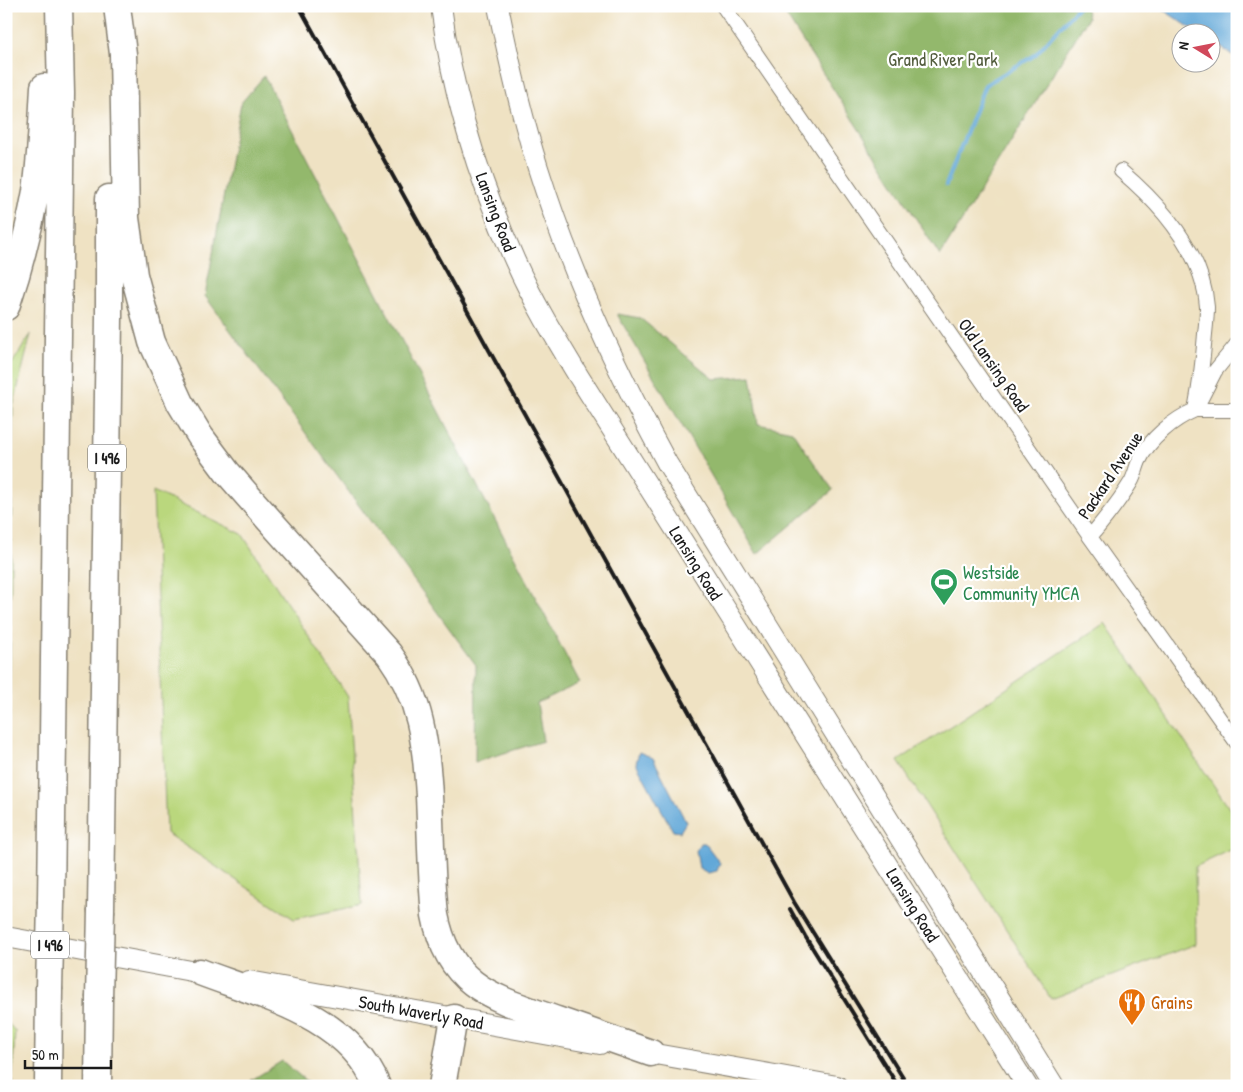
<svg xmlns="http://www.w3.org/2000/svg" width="1243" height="1092" font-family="'Patrick Hand',sans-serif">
  <rect width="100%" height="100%" fill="#fff"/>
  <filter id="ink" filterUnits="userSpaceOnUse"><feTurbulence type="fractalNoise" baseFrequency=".02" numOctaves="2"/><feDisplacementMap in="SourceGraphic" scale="10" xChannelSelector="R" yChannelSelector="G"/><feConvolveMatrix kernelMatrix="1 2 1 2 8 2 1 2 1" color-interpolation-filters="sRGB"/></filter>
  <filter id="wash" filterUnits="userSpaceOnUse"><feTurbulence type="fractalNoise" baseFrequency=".0096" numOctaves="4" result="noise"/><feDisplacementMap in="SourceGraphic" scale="20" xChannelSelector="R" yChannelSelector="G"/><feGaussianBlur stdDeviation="1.12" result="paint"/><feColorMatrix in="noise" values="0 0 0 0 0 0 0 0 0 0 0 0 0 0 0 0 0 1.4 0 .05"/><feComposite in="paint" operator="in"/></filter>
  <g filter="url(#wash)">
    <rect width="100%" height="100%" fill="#efe2c3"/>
    <path fill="#bad77d" stroke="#6b7a4c" d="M31,334L13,407L9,717L6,716V373Z
      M153,491L242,534L348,697L362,905L294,919L166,833Z
      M1105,623L1237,820V847L1195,867L1196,944L1051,999L898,761Z
      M6,1021L15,1031L12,1086H6Z"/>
    <path fill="#93b86c" stroke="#586a44" d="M780,6H1085L1088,18L940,256Z
      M264,76L580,683L537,703L543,741L475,762L476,665L205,296L241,103Z
      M617,314L640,318L714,379L751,376L758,424L792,431L833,490L757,554Z
      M282,1061L312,1086H242Z"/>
    <path fill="#62a8d8" stroke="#3f627a" d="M1157,6H1237V58L1211,41L1210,32H1197Z
      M639,752L653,758L686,822L680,832L673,831L636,763Z
      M700,843H705L720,863L717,871L708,873L699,868L696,851Z"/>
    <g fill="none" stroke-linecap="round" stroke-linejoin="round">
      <path stroke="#62a8d8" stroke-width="4" d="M946,185L985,85L1035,55L1079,6"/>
    </g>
  </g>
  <g filter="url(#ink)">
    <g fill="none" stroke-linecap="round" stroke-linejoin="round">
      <g stroke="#867f70" stroke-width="16">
        <path id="minor" d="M723,6L1090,537L1237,743
          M1121,171C1161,205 1203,252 1207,307C1207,316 1206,325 1205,334C1203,360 1200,385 1195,410H1237
          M1090,537C1105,519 1119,502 1131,482C1135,475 1136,468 1139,461C1149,439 1174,419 1195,410L1215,371L1237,344"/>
      </g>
      <g stroke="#867f70" stroke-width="22">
        <path id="secondary" d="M441,6C452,93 479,181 515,261C533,301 556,339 579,377L1027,1086
          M498,6C509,61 521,115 538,168C570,270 616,370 667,463L1054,1086
          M6,937L213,975
          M249,981L600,1044
          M638,1051L837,1086"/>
      </g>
      <g stroke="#867f70" stroke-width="29">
        <path id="motorway" d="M117,6L123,54L126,218L134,275L152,342L180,403L200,436L227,472L247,495L389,654C421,698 426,743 429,796C431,835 431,875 435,915C449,988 495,998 557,1020C588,1031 620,1042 651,1053
          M6,307C19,269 29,230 36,191C41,157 42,122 44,87
          M51,901L61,93L59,6
          M101,910L109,318V198
          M200,972C263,996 349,1016 377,1086
          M48,1086L49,990
          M98,1086L99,998
          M442,1086L454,1018"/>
      </g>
      <use href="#minor" stroke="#fff" stroke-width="14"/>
      <use href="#secondary" stroke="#fff" stroke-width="20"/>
      <use href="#motorway" stroke="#fff" stroke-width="26"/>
      <path stroke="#1c1c1c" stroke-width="4" d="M299,6L794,902L908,1086
        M790,909L805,936L898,1086"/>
      <g stroke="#867f70" stroke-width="29" stroke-linecap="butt">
        <path id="motorway-bridge" d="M49,990L51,901
          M99,998L101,910"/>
      </g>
      <use href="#motorway-bridge" stroke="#fff" stroke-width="26"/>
    </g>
  </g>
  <defs>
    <g id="stadium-pin" transform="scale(1.4375)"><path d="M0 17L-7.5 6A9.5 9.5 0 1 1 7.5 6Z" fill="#2e9e5b" stroke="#fff"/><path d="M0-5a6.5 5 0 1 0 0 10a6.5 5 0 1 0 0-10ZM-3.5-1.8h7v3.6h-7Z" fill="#fff"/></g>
    <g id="restaurant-pin" transform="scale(1.4375)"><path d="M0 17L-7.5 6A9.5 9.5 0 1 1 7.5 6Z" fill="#e8710a" stroke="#fff"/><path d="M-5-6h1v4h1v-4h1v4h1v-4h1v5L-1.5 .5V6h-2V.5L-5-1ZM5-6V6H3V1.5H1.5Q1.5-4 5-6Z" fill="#fff"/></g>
  </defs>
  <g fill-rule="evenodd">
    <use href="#stadium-pin" x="944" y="582"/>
    <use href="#restaurant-pin" x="1132" y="1002"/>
  </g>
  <g text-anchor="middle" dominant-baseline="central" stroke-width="4.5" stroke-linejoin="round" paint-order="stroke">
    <g fill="#fff" stroke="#606060" stroke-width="1">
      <rect x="88" y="444.5" width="38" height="27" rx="4"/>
      <rect x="31" y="931.5" width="38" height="27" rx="4"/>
    </g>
    <g font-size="16" font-weight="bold" fill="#1c1c1c">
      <text x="107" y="458">I 496</text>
      <text x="50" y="945">I 496</text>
    </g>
    <g font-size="18" fill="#535d3e" stroke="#fff">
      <text x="943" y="59">Grand River Park</text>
    </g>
    <g font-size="18" fill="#1c1c1c" stroke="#fff">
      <text transform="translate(496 212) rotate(69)">Lansing Road</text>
      <text transform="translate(994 365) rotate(55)">Old Lansing Road</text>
      <text transform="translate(1110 475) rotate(-56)">Packard Avenue</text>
      <text transform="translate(696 563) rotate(58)">Lansing Road</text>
      <text transform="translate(913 905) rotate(58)">Lansing Road</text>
      <text transform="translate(421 1012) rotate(10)">South Waverly Road</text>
    </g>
    <g font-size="18" fill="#27864d" stroke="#fff" text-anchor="start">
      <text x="963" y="572">Westside<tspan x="963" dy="21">Community YMCA</tspan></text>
    </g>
    <g font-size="18" fill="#c56008" stroke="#fff" text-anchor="start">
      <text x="1151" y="1002">Grains</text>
    </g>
  </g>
  <rect width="1243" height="1092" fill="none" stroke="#fff" stroke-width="25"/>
  <g transform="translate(1196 48) rotate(280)"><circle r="24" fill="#ffffff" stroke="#a4a4a4"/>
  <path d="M0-4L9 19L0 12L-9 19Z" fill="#d1495b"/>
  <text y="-8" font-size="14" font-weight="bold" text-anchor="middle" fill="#1c1c1c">N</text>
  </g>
  <path d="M25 1060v8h86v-8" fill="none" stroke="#1c1c1c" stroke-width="2.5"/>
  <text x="32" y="1060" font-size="15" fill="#1c1c1c" stroke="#ffffff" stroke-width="4" paint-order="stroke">50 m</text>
</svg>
